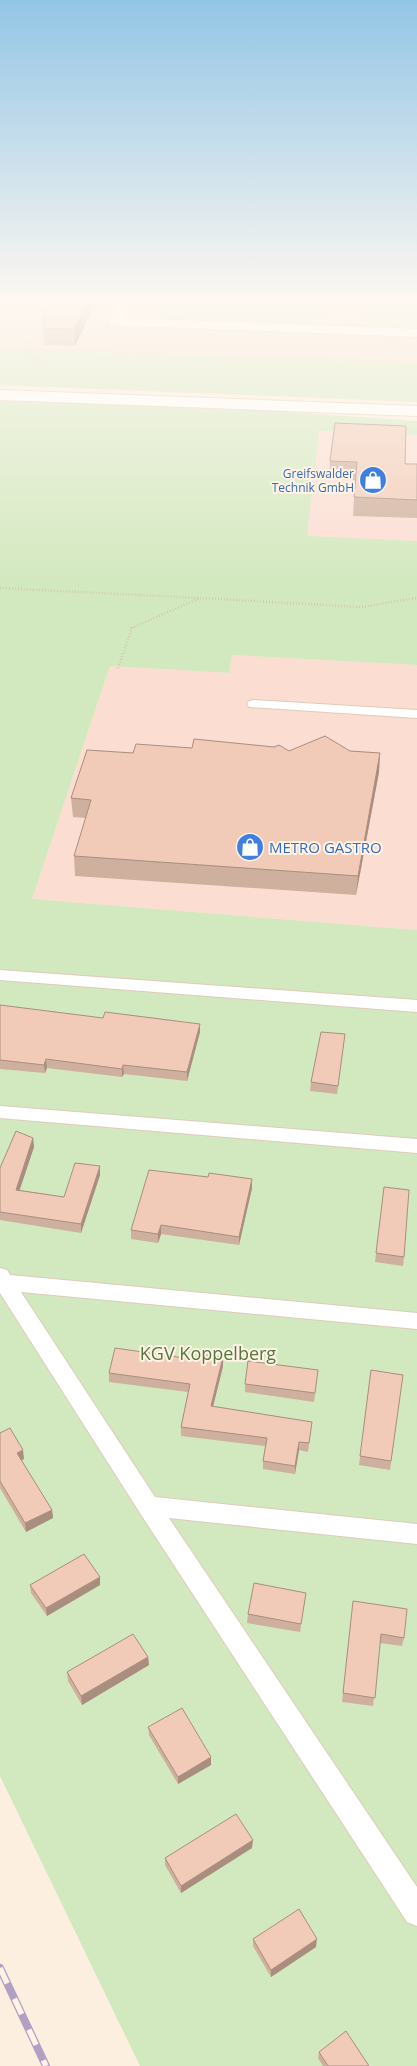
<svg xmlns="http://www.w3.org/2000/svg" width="417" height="2066" font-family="'Open Sans',sans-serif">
  <rect width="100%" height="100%" fill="#fcefdf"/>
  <path fill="#f3e0ce" d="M0,300H417V363L0,349Z"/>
  <path fill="#fcddd2" d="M318,431L417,435V541L307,537Z
    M232,655L417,665V930L32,899L110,666L229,673Z"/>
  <path fill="#d2e8be" d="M152,300H329L324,324L145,318Z
    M359,304L417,306V323L357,321Z
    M0,349L417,363V402L0,385Z
    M0,398L199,406L417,421V435L319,431L307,536L417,541V665L232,655L229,673L110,666L32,899L417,930V2066H140L0,1776Z"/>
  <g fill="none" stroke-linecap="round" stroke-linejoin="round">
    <g stroke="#dfcbbb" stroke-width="2">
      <path id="service" d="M254,700L417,710V718L249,707L247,704L249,701Z
        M0,970L417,1000V1012L0,980Z
        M0,1106L417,1139V1153L0,1118Z
        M0,1268L7,1270L10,1275L417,1313V1329L21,1292L155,1497L417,1524V1544L169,1518L417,1887V1926L407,1922L140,1513L0,1293Z"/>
    </g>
    <g stroke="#dfcbbb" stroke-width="2">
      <path id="minor" d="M121,300H135L125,318L417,329V337L111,325L109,322Z"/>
    </g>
    <g stroke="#e6cdbb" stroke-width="2">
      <path id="secondary" d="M0,390L417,406V416L0,400Z"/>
    </g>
    <path stroke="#d5ae9b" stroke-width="2" stroke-dasharray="0.5 2" stroke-linecap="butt" d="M391,300L394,311
      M83,324L96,321
      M0,348L417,362
      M27,348L43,320
      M28,348L48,375"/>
    <path stroke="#d5ae9b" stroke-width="2.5" stroke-dasharray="0.5 2.5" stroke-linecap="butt" d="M0,588L199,598
      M118,668L132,628L200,598L361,607L417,598"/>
    <use href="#service" fill="#fff" fill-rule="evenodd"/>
    <use href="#minor" fill="#fff" fill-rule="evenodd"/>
    <use href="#secondary" fill="#fff" fill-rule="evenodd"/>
    <g stroke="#b19fc4" stroke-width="8">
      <path id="rail" d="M0,1968L46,2066"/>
    </g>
    <use href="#rail" stroke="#fff3e5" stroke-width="5.5" stroke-dasharray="17" stroke-linecap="butt"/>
  </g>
  <path fill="#cfaf9d" d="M97,300L75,346L44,345L42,319Z
    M330,461L417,464V518L353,516L355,480L329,479Z
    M192,748L289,751H350L380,753L379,772L356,895L75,876L74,856L86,818L73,817L71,798L133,753Z
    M0,1005L200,1032L187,1081L124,1074L122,1077L47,1068L45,1073L0,1069Z
    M345,1034L337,1094L310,1091L311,1082Z
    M33,1138L34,1147L19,1190L64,1197L100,1166V1175L81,1233L0,1220V1168Z
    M208,1177L252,1179V1188L239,1245L161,1234L158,1243L131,1239V1230Z
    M384,1187L404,1257L403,1266L375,1262Z
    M223,1366L213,1406L312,1422L308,1452L299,1450L295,1474L263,1469V1461L265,1446L181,1436V1427L188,1392L109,1382V1373Z
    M371,1370L403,1375L390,1470L359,1465Z
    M317,1379L314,1402L245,1392V1384Z
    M0,1433L24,1459L21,1460L52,1510L53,1518L26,1532L0,1488Z
    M30,1585H100L47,1616L31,1593Z
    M306,1593L300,1632L247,1623L248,1614Z
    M353,1601L404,1638L402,1646L380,1643L373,1706L342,1702Z
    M148,1657L149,1665L82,1705L68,1681L67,1672Z
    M148,1727L211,1765L178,1784L149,1735Z
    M252,1848L181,1893L165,1865V1858Z
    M253,1939L316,1947L271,1977L253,1946Z
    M319,2052L369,2066H323L318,2058Z"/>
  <path fill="#a98e80" d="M89,300H97L75,346L74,329Z
    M380,753L379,772L356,895L358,876Z
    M200,1024V1032L187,1081V1072Z
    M46,1059L47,1068L45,1073L44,1065Z
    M123,1065L124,1074L122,1077V1069Z
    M33,1138L34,1147L17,1198L16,1190Z
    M100,1166V1175L81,1233V1224Z
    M252,1179V1188L239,1245V1237Z
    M161,1225V1234L158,1243V1234Z
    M223,1357V1366L211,1415V1406Z
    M299,1442V1450L295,1474V1466Z
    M23,1450L24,1459L18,1462L17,1453Z
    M52,1510L53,1518L26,1532L25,1523Z
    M100,1577V1585L47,1616L46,1608Z
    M148,1657L149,1665L82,1705L81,1696Z
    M211,1757V1765L178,1784V1777Z
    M253,1840L252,1848L181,1893V1886Z
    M317,1939L316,1947L271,1977V1970Z"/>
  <path fill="#f1cbb7" stroke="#a98e80" d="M53,300H89L74,329L43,328L47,320L42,319Z
    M335,423L406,426L405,464H417V500L354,497L357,462L330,461Z
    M325,736L350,751L380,753L358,876L74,856L91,800L71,798L87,750L133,753L136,744L192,748L194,739L274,747L279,745L289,751Z
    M0,1005L103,1018L105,1012L200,1024L187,1072L123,1065L122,1069L46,1059L44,1065L0,1060Z
    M321,1032L345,1034L338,1086L311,1082Z
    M16,1131L33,1138L16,1190L64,1197L75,1163L100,1166L81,1224L0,1212V1168Z
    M149,1170L208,1177L209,1173L252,1179L239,1237L161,1225L158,1234L131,1230Z
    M384,1187L409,1190L404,1257L376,1253Z
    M115,1348L198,1360L199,1354L223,1357L211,1406L312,1422L309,1443L299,1442L295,1466L263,1461L267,1438L181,1427L190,1384L109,1373Z
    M248,1361L318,1370L315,1393L245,1384Z
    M371,1370L403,1375L391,1461L360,1456Z
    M10,1428L23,1450L17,1453L52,1510L25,1523L0,1481V1433Z
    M84,1554L100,1577L46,1608L30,1585Z
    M254,1583L306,1593L301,1624L248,1614Z
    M353,1601L407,1609L404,1638L381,1634L375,1698L343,1693Z
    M133,1634L148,1657L81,1696L67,1672Z
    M182,1708L211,1757L178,1777L148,1727Z
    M236,1814L253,1840L181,1886L165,1858Z
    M299,1909L317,1939L271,1970L253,1939Z
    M346,2031L369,2066H328L319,2052Z"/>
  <linearGradient id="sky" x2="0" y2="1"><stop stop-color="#93c6e6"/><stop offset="0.51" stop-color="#fef8f1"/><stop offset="1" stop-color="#fef8f1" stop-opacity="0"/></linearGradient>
  <rect width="417" height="589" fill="url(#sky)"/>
  <defs>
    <g id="shop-disc" transform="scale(1.4375)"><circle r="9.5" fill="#3f7fe0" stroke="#fff3e5"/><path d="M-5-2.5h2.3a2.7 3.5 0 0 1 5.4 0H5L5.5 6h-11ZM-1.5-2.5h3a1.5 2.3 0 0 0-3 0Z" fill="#fff"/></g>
  </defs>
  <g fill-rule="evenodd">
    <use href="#shop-disc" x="373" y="480"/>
    <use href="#shop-disc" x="250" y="847"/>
  </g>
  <g text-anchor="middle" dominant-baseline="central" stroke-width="4" stroke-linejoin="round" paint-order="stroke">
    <g font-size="12" fill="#366cbe" stroke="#fff3e5" text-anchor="end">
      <text x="354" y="473">Greifswalder<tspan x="354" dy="14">Technik GmbH</tspan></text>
    </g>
    <g font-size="15" fill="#366cbe" stroke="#fff3e5" text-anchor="start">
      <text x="269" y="847">METRO GASTRO</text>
    </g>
    <g font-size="18" fill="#537840" stroke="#fff3e5">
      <text x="208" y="1353">KGV Koppelberg</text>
    </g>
  </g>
</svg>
